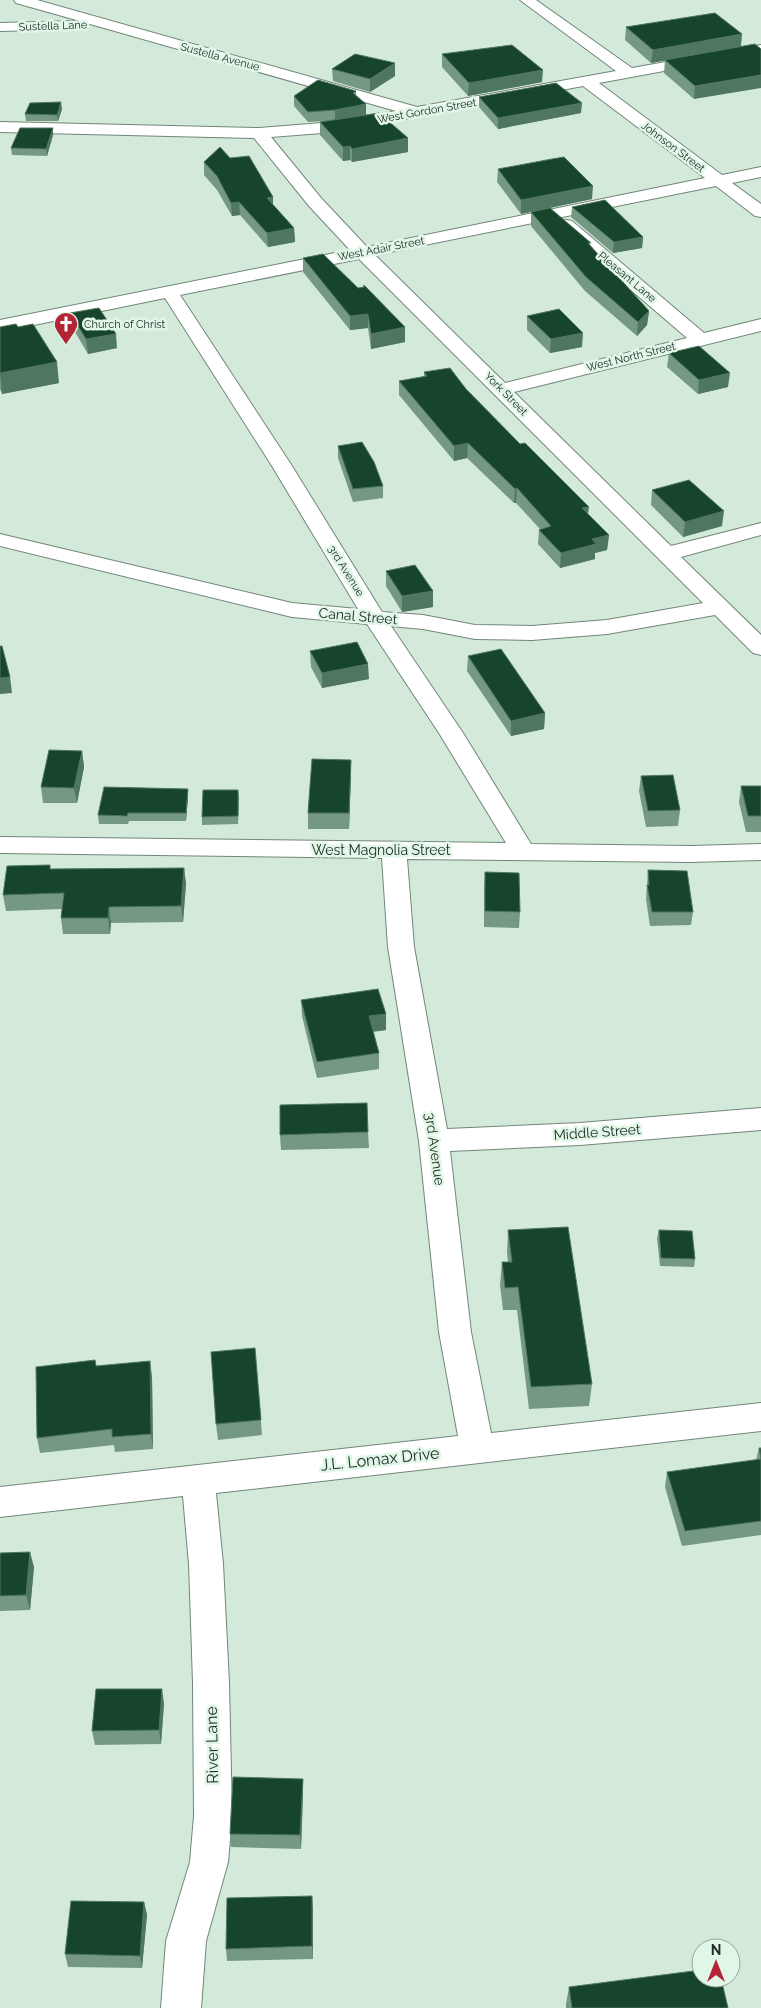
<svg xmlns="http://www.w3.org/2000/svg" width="761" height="2008" font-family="Raleway,sans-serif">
  <rect width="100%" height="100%" fill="#d3eadb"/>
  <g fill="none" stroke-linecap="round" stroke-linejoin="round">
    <g stroke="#728678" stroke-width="2">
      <path id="minor" d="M14,0H37L417,107L616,71L520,0H536L632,68L761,45V53L599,83L722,175L761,167V177L732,183L761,204V217L755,216L716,186L375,255L505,383L687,338L560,229L557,225L560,221L566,220L572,221L704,333L761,319V331L514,392L671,546L761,523V535L681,557L761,635V655L753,653L715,615L607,634L532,640L475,639L423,629L391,626L463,733L531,844L691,846L761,844V860L691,862L407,859L414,947L447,1129L580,1123L761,1108V1130L580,1145L450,1151L471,1332L491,1433L761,1403V1431L216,1493L223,1564L229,1683L232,1816L228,1862L206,1941L201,2008H161L166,1941L190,1862L194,1816L193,1683L189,1564L183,1496L0,1517V1487L458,1436L439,1332L419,1141L388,947L382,858L0,853V837L506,843L439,733L367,624L292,617L0,546V534L292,603L358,609L272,466L165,298L0,332V320L350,250L309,206L254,138L0,132V122L259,128L335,122L396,111L83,22L85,25L83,28L78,29L0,31V23L80,21L16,3ZM583,86L705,178L367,247L321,198L271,137L335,132ZM359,259L703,603L607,620L532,626L475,625L423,615L382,612L292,466L180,295Z"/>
    </g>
    <use href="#minor" fill="#fff" fill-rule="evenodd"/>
  </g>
  <path fill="#759883" d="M715,13L694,99L664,73L665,60L672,59L651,63L625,40L626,27Z
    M442,54L542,82L468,96L442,67Z
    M332,69L395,76L370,92L333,81Z
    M356,91V95L366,115L408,138V152L352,162L350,160L343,161L320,135V122L328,121L308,122L294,106V96Z
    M479,97L581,113L498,129L479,107Z
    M62,109L58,121H26L25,114Z
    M53,135L47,156L12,155L11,148Z
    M230,158L273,197V205L294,228L295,242L268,247L240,215L232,216L217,190L204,175V162Z
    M498,169L592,199L521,214L497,182Z
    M572,207L643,237L642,248L613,253L571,217Z
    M531,212L590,246L649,311L647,325L637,336L585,291L531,226Z
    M303,258L358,288L405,327V342L371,349L368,328L350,330L303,272Z
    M70,313L117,348L88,354L72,327Z
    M527,316L582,347L550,353L527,330Z
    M0,327H18L59,383L2,394L0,389Z
    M669,353L728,387L698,394L667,367Z
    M424,372L466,389L609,535L607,550L595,553V559L560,568L538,544L539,530L540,529L516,503H514L467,458L454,461L399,395V381L424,377Z
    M338,446L383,486V498L353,502L338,458Z
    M652,490L722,526L683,537L651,505Z
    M386,571L433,591V607L402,612L386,586Z
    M310,651L369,679L322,688L311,667Z
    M468,656L545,713L544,729L511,736L467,671Z
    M82,751L84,767L77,803H43L41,787Z
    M351,760L349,829H308V813Z
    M641,776L680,810L678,826L646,827L639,791Z
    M741,786H761V832H746L739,802Z
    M238,790V824L202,825V817Z
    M188,797L186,821H129L128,824H99L98,815Z
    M50,865V869L184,868L186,884L183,922L111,923L110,934H63L61,918L62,909L6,911L3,895Z
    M648,870L693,912L691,925L650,926L646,899Z
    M485,872L520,912L519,928L484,927V888Z
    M301,1000L386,1014V1030L373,1032L379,1053V1069L317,1078L302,1016Z
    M368,1132L369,1148L281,1150L280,1135Z
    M508,1230L592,1384L589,1406L529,1409L517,1310H503L500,1285L502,1262H508L507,1253Z
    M659,1230L695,1259L694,1267L660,1266L657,1238Z
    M255,1348L262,1435L218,1440L216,1424Z
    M95,1360L96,1366L152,1376L153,1449L115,1452L114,1445L40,1453L37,1438Z
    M759,1448H761V1535L682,1546L665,1487L667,1472L756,1460Z
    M0,1553L34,1567L30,1610L0,1611Z
    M164,1703L161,1744L95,1745L92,1731Z
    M303,1779V1792L301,1849L231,1847L230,1834Z
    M312,1896L313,1959L227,1961L226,1949Z
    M144,1902L147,1915L142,1968L68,1967L65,1954Z
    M569,1987L728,2008H566V2004Z"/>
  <path fill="#4f7660" d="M742,34L741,47L651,63L653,50Z
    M395,63V76L370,92V79Z
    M543,70L542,82L468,96L469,83Z
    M761,75V88L694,99L695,86Z
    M61,102L62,109L58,121L57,115Z
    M582,103L581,113L498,129V118Z
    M366,104V115L335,120V110Z
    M53,128V135L47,156L46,149Z
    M408,138V152L352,162V149Z
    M350,146V160L343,161V147Z
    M593,186L592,199L521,214V200Z
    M273,197V211L267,198Z
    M239,202L240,215L232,216L231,203Z
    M294,228L295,242L268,247L267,233Z
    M643,237L642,248L613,253L614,242Z
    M649,311L647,325L637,336L638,322Z
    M368,314V328L350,330V316Z
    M405,327V342L371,349V334Z
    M583,333L582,347L550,353L551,339Z
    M116,334L117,348L88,354L86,339Z
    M57,362L59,383L2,394L0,373Z
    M730,373L728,387L698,394L699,380Z
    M468,443L467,458L454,461V446Z
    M517,488L516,503H514L515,489Z
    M589,507L587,521L582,508Z
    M724,511L722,526L683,537L685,522Z
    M609,535L607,550L595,553V559L560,568L561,553L592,539Z
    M433,591V607L402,612V596Z
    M368,664L369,679L322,688V673Z
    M10,677L12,693L0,694V678Z
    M545,713L544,729L511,736V721Z
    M82,751L84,767L77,803L74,788Z
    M351,760V776L349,829V813Z
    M188,789V797L186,821V813Z
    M238,790L239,798L238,824Z
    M184,868L186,884L183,922L181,906Z
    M109,907L111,923L110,934L108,918Z
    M386,1014V1030L369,1032V1016Z
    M150,1361L152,1376L153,1449L151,1434Z
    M30,1552L34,1567L30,1610L26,1595Z
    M162,1689L164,1703L161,1744L159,1730Z
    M303,1779V1792L301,1849L300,1835Z
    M312,1896L313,1909V1959L312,1946Z
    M144,1902L147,1915L142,1968L140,1956Z"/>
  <path fill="#17452b" stroke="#4f7660" d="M715,13L742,34L653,50L626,27Z
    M755,44L761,49V75L695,86L665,60Z
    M512,45L543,70L469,83L442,54Z
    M355,54L395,63L370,79L332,69Z
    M318,80L356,91L353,93L366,104L335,110L308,112L294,96Z
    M556,83L582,103L498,118L479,97Z
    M61,102L57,115L25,114L30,103Z
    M379,113L408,138L352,149L350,146L343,147L320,122Z
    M20,128H53L46,149L11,148Z
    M220,147L230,158L249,156L273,197L267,198L294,228L267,233L239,202L231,203L217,176L204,162Z
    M564,157L593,186L521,200L498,169L552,159Z
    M605,200L643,237L614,242L572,207Z
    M550,208L591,243H588L649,311L638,322L586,277L531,212Z
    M323,254L358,288L364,287V285L405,327L371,334L368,314L350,316L303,258Z
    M99,308L116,334L86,339L70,313Z
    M559,309L583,333L551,339L527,316Z
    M16,324L18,327L33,324L57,362L0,373V327Z
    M699,346L730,373L699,380L669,353Z
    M450,368L466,389L520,444L525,443L589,507L582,508L609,535L592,539L596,544L561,553L539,530L551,526L517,488L515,489L468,443L454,446L399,381L427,376L424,372Z
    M362,442L374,462L383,486L353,489L338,446Z
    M689,480L724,511L685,522L652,490Z
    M415,565L433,591L402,596L386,571Z
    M357,642L368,664L322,673L310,651Z
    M0,646H2L10,677L0,678Z
    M501,649L545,713L511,721L468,656Z
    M49,750L82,751L74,788L41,787Z
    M312,759L351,760L349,813H308Z
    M673,775L680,810L648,811L641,776Z
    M741,786H761V816H748Z
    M104,787L188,789L186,813H128L127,816L98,815Z
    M203,790H238V816L202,817Z
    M50,865V869L184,868L181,906L109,907L108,918H61L64,893L3,895L7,866Z
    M648,870L687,871L693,912H652L647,885H649Z
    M485,872L519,873L520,912L485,911Z
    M378,989L386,1014L369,1016L379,1053L317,1062L301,1000Z
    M367,1103L368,1132L280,1135V1105Z
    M568,1227L592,1384L531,1387L518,1287L505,1288L502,1262H512L508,1230Z
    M659,1230L692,1231L695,1259L661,1258Z
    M255,1348L261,1420L216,1424L211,1352Z
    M95,1360L96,1366L150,1361L151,1434L112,1437V1429L37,1438L36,1367Z
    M759,1448H761V1521L685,1531L667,1472L761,1459Z
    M30,1552L26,1595L0,1596V1553Z
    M96,1689H162L159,1730L92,1731Z
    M233,1777L303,1779L300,1835L230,1834Z
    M312,1896V1946L226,1949L227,1898Z
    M71,1901L144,1902L140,1956L65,1954Z
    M701,1970V1978H721L728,2008H572L569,1987Z"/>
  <defs>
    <g id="church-pin" transform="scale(1.25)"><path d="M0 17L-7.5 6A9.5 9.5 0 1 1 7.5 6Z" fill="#b52337" stroke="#e0f7e8"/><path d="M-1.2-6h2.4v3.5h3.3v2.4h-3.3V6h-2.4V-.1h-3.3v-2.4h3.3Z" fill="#fff"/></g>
  </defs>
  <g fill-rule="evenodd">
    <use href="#church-pin" x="66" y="324"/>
  </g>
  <g text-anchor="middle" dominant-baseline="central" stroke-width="5" stroke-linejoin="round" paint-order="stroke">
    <g font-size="11" fill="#242c26" stroke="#e0f7e8">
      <text transform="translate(53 26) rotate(-2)">Sustella Lane</text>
      <text transform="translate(220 57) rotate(15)">Sustella Avenue</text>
      <text transform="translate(427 111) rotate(-10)">West Gordon Street</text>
      <text transform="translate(673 147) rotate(37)">Johnson Street</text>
      <text transform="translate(381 249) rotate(-11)">West Adair Street</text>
      <text transform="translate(627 277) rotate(40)">Pleasant Lane</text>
      <text transform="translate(631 357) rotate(-14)">West North Street</text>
      <text transform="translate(506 394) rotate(45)">York Street</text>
      <text transform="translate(346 571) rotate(58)">3rd Avenue</text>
    </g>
    <g font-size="11" fill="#242c26" stroke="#e0f7e8" text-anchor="start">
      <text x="84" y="324">Church of Christ</text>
    </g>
    <g font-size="14" fill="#242c26" stroke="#e0f7e8">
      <text transform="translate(358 616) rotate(5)">Canal Street</text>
      <text x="381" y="850">West Magnolia Street</text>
      <text transform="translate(597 1132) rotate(-4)">Middle Street</text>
      <text transform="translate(435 1149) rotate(82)">3rd Avenue</text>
    </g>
    <g font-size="16" fill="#242c26" stroke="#e0f7e8">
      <text transform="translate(380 1459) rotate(-6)">J.L. Lomax Drive</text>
      <text transform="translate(212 1745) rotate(-91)">River Lane</text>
    </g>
  </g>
  <g transform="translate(716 1963)"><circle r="24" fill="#e0f7e8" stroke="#95a69a"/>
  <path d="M0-4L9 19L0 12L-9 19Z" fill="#b52337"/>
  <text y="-8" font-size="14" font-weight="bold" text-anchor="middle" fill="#242c26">N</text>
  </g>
</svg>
